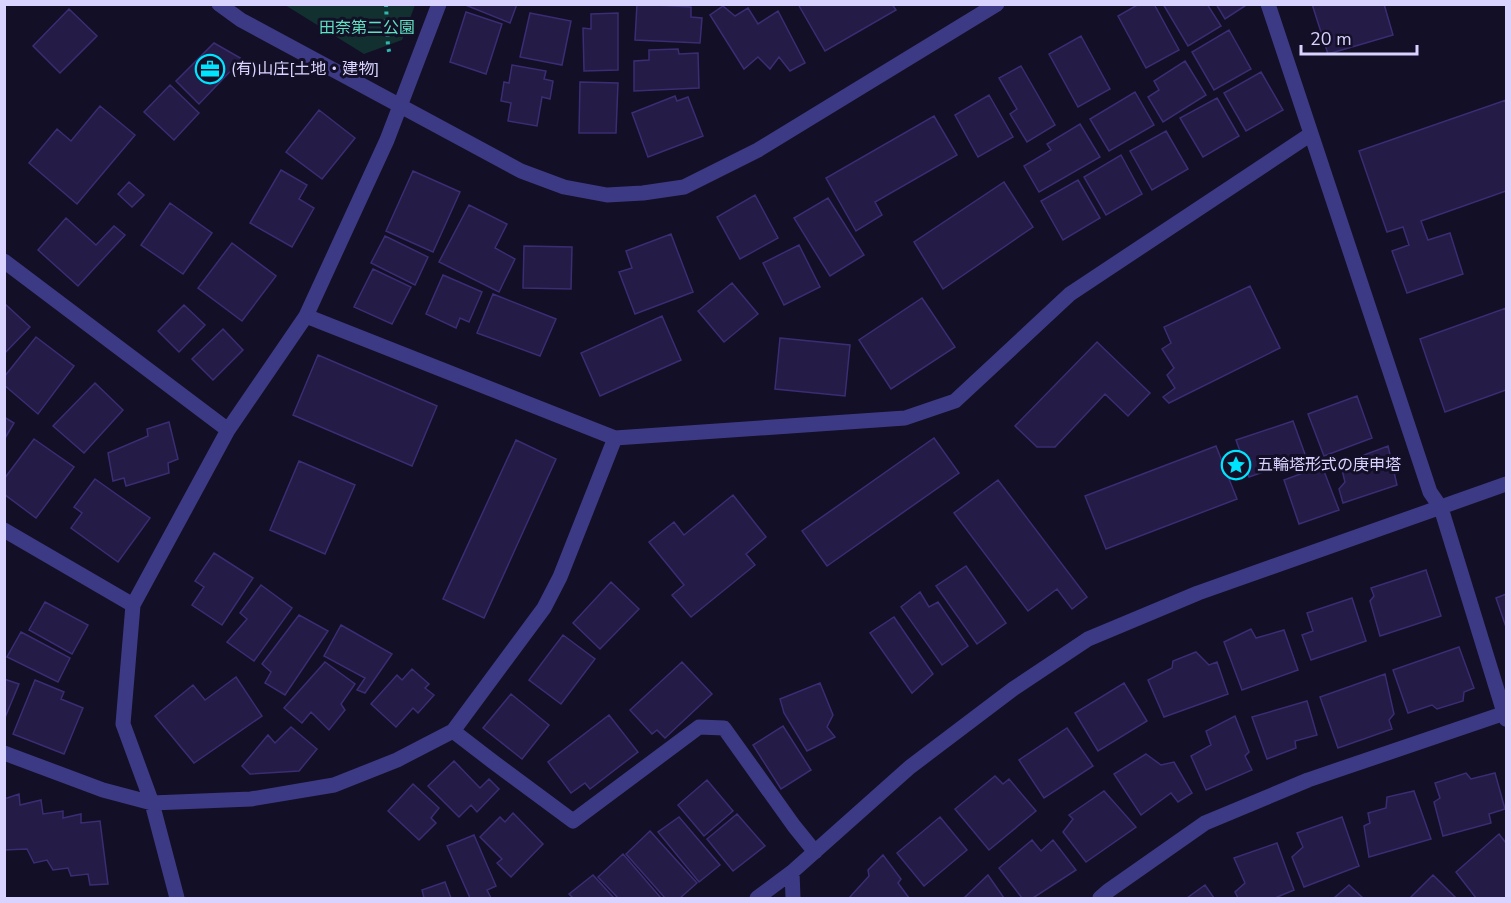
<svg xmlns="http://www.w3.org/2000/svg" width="1511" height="903" font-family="'Nunito Sans','Noto Sans JP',sans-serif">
  <rect width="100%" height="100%" fill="#130f26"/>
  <path fill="#12302f" d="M285,5H415L402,40L364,54Z"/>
  <path fill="#241b47" stroke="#3b2d73" stroke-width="1.5" d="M463,4H517L510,23Z
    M637,4L691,7V17L702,18L700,43L635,40Z
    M798,4H892L896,10L825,51Z
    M1139,4H1154L1179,50L1146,68L1118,16Z
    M1163,4H1207L1221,26L1188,46Z
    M1216,4H1248L1225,19Z
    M1312,4H1384L1393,35L1328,54Z
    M723,6L735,16L748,8L758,24L778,11L805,63L790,71L779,57L770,69L758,57L744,69L710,15Z
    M69,9L97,36L60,73L33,46Z
    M466,12L502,24L486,74L450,62Z
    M530,13L571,21L562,65L520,57Z
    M618,13V70L584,71L583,28L591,29V14Z
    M1229,30L1251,69L1214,90L1192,52Z
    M1081,36L1110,89L1078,107L1049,54Z
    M214,43L242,59L199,104L176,81Z
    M678,49L679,54L698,53L699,88L634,91V61L649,60V50Z
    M1185,61L1206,95L1163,122L1148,97L1159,90L1154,81Z
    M512,65L546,71L544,79L553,81L550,99L542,97L537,126L508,121L511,103L501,101L504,82L509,83Z
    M1021,66L1055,125L1027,142L1010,114L1017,109L999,78Z
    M1261,72L1283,110L1246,131L1224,93Z
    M580,82L618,83L616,133H579Z
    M170,85L199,113L174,140L144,112Z
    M1135,92L1154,125L1109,151L1090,119Z
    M989,95L1013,137L978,157L955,115Z
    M675,96L677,101L688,97L703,136L648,157L632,113Z
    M1217,98L1239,136L1203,157L1180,118Z
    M1506,100V191L1421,221L1428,240L1450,233L1463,274L1407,293L1392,251L1409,245L1403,227L1387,232L1359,151Z
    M100,106L135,135L77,204L29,163L57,129L71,141Z
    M319,110L355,138L322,179L286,152Z
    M934,116L957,155L875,202L882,215L856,231L826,178Z
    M1080,124L1100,157L1039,192L1024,166L1051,150L1047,144Z
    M1166,131L1188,169L1152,190L1130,151Z
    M1121,155L1142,194L1106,215L1084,177Z
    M281,170L307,185L299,199L314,208L292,247L250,223Z
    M413,171L460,192L433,252L386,231Z
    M1078,180L1100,218L1063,240L1041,201Z
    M129,182L144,195L132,207L118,194Z
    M1004,182L1033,227L943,289L914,242Z
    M755,195L778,238L740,259L717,217Z
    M828,198L864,255L830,276L794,218Z
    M170,203L212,233L183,274L141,245Z
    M469,205L507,224L495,248L515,259L499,292L439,262Z
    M66,218L96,245L114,226L125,235L78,286L38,250Z
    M671,234L693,292L635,314L619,272L632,268L626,251Z
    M385,236L428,257L415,285L371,263Z
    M232,243L276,276L242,321L198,288Z
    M799,245L820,287L784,305L763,263Z
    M524,246L572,247L571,289L523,288Z
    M373,269L411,287L392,324L354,307Z
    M443,275L482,292L469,322L460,318L456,328L426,314Z
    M732,283L758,314L724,342L698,311Z
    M1250,286L1280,348L1169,403L1163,397L1175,388L1167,375L1174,368L1162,349L1171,343L1164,327Z
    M493,294L556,319L540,356L477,333Z
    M922,298L955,347L891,389L859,340Z
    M4,303L30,327L4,354Z
    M184,305L205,325L179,352L158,331Z
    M1506,308V390L1445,412L1420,339Z
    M662,316L681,360L600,396L581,353Z
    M223,329L243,350L213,380L192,359Z
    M36,337L74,366L38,414L4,385V377Z
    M780,338L850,345L845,396L775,389Z
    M1097,342L1150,393L1128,416L1105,394L1055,447H1037L1015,426Z
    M318,355L437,406L412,466L293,415Z
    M95,383L123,410L84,453L53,426Z
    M1357,396L1372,438L1324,456L1308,414Z
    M4,417L14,423L4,440Z
    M1293,421L1306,457L1249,477L1236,440Z
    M169,422L178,459L168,463L169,473L126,486L124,478L113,481L108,453L148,436L147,429Z
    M934,438L959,473L827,566L802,531Z
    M34,439L74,467L36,518L4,494V479Z
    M516,440L556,459L484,618L443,599Z
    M1216,446L1237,499L1106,549L1085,496Z
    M1388,446L1397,485L1343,503L1339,489L1345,482L1342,470L1356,464V458Z
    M299,461L355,485L325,554L270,530Z
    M1322,466L1339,510L1299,524L1284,480Z
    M95,479L150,518L118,562L71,528L82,513L74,507Z
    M998,480L1087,597L1072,609L1057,589L1028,611L954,513Z
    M733,495L766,537L746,554L755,565L691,617L672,595L684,585L649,542L674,522L684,535Z
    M214,553L253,578L222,625L192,605L204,587L195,581Z
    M966,566L1006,623L977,644L936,586Z
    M1426,570L1441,616L1380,636L1370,601L1374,596L1371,588Z
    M611,582L639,609L600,649L573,623Z
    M261,585L292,608L254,661L227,642L247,619L240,613Z
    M920,592L929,607L938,602L968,646L942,665L901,607Z
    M1506,594V627L1496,598Z
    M1352,598L1366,641L1311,660L1302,635L1313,631L1307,613Z
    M45,602L88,625L72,654L29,630Z
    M299,615L328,631L285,695L265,683L271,672L262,664Z
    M894,617L933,674L912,693L870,633Z
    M341,625L392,654L365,693L357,690L365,678L324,656Z
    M1251,629L1256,638L1284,630L1298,670L1242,690L1224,642Z
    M21,632L70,658L58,682L7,657Z
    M563,635L595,659L561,704L529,680Z
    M1459,647L1474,688L1464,692L1463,701L1437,709L1432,705L1408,713L1393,670Z
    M1196,652L1209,665L1217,662L1228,694L1164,717L1148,680L1172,668L1173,661Z
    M325,662L355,684L341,704L345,710L329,730L311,712L302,723L284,708Z
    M682,662L712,694L665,738L657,730L652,734L630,710Z
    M412,669L429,684L425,688L434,695L418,713L413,708L396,727L371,704L397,675L402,680Z
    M1385,674L1394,714L1389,720L1392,729L1338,748L1320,697Z
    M236,677L262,716L194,763L155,716L193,685L205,700Z
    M4,679L19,684L4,720Z
    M35,680L64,692L61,699L83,708L64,754L13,734Z
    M820,683L833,715L827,727L835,737L807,751L784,713L780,699Z
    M1124,683L1147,721L1098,751L1075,713Z
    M511,694L549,725L522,759L483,728Z
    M1307,701L1317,735L1295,741L1296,748L1267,759L1252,717Z
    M609,715L638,752L590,789L585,783L571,793L548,762Z
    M1235,716L1249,752L1245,756L1252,770L1206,790L1191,756L1211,745L1206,731Z
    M783,726L811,770L781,789L753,745Z
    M291,727L317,749L299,771L250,774L242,766L268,735L275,743Z
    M1067,728L1093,766L1044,798L1019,760Z
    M1146,754L1161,765L1174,762L1192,793L1178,802L1171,793L1141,815L1114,774Z
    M454,761L480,788L489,779L499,789L477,812L471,805L459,817L428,786Z
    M1466,773L1471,779L1495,773L1505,809L1489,814L1491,823L1443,836L1434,802L1440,798L1435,783Z
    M995,776L1003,784L1009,779L1036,811L989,850L955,809Z
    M707,780L733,811L704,836L678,805Z
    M413,784L439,808L431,818L436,823L419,840L388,811Z
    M1104,791L1136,827L1086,862L1063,832L1073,819L1069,815Z
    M1414,791L1431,839L1369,857L1364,826L1370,823L1368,813L1386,808L1387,797Z
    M19,794L20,805L41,800L43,814L63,811V818L81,814V823L100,821L108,884L90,885L88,874L71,876L68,868L53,870L47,860L34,863L27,849L4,850V799Z
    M513,813L543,844L511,877L497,863L502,859L480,837L500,817L505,822Z
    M737,814L765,846L733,871L707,839Z
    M679,817L720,865L699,882L658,832Z
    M940,817L967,850L924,886L897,853Z
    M1342,817L1359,866L1304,887L1292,857L1303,847L1297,833Z
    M650,831L697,883L680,898H665L626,854Z
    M1499,834L1506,843V898H1476L1456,872Z
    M474,835L496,886L487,890L491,898H470L447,846Z
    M1032,840L1041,851L1053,840L1076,870L1033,898H1022L999,868Z
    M1277,843L1294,890L1275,898H1238L1235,892L1245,883L1234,858Z
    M623,854L661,898H618L598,877Z
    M883,855L901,879L898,883L909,898H849L869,876L868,870Z
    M593,875L614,898H573L569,894Z
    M988,875L1004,898H964Z
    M1433,875L1456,898H1410Z
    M445,882L451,898H424L422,890Z
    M1205,885L1214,898H1187Z
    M1349,885L1363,898H1334Z"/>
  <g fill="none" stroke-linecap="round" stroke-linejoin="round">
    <path stroke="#2fb8b0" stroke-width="4" stroke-dasharray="3 4.5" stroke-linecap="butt" d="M386,4L388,47L390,55"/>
    <path stroke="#3d3a85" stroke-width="15" d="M219,4L241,20L521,171L564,187L607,195L643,193L684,187L758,150L997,4
      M1268,4L1430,492L1441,508L1506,719
      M4,261L228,430
      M306,316L615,438L905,418L955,401L1070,294L1311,134
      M4,530L133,605
      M453,731L492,761L573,821L699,727L724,728L794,826L815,852
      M4,753L103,790L152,803L251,799L334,785L397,760L453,731L544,608L560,577L615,438
      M792,872L793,898
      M177,898L152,803L123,724L133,605L228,430L306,316L387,140L439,4
      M757,898L792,872L910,767L1013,689L1088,639L1198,593L1506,484
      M1100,898L1108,891L1205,823L1308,780L1505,713"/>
  </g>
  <defs>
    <g id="office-ring" transform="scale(1.5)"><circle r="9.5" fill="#130f26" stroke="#00e5ff" stroke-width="1.5"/><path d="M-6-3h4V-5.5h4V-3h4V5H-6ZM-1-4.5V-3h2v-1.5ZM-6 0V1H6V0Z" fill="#00e5ff"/></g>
    <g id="sight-ring" transform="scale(1.5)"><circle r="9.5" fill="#130f26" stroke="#00e5ff" stroke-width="1.5"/><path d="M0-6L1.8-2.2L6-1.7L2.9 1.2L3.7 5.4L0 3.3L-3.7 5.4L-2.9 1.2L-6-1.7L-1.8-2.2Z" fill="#00e5ff"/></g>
  </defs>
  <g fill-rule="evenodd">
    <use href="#office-ring" x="210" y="69"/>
    <use href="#sight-ring" x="1236" y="465"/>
  </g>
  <g text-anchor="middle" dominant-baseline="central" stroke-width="6" stroke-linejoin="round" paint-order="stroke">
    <g font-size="16" fill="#5fe0c0" stroke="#130f26">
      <text x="367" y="28">田奈第二公園</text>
    </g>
    <g font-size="16" fill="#d9d4ff" stroke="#130f26" text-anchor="start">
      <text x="231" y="69">(有)山庄[土地・建物]</text>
      <text x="1257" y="465">五輪塔形式の庚申塔</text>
    </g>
  </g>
  <rect width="1511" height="903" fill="none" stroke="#d9d4ff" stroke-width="12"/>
  <path d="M1301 45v9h116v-9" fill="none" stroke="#d9d4ff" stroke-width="3"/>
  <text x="1310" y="45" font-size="18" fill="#d9d4ff" stroke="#130f26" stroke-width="4.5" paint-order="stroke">20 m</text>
</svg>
